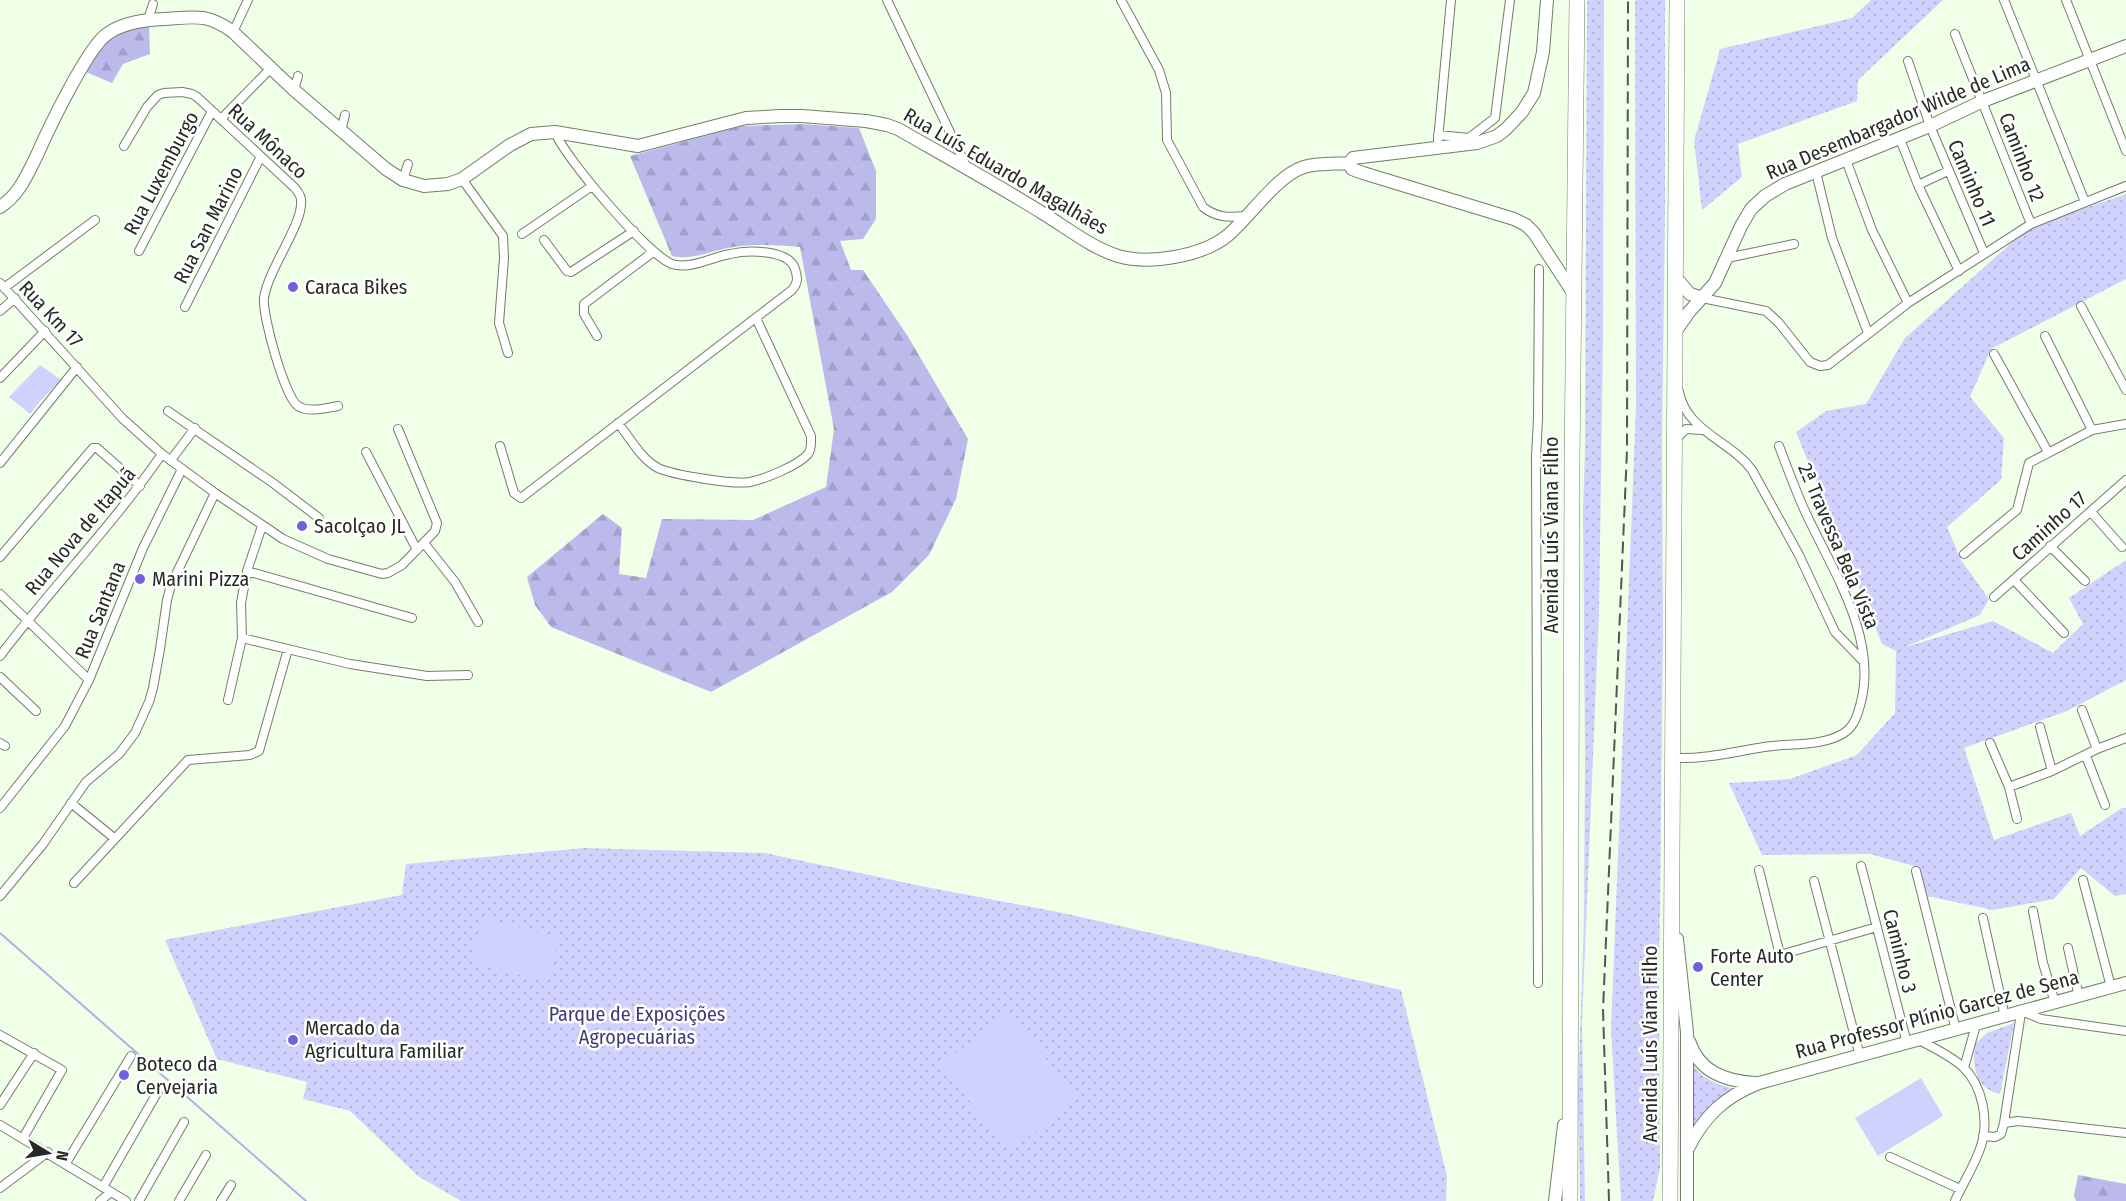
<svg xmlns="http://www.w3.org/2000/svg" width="2126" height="1201" font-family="'Fira Sans Condensed',sans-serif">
  <defs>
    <pattern id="grass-dots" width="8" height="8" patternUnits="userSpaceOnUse" patternTransform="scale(1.5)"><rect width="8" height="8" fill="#d1d1fd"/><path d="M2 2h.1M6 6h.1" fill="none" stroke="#b3b4d9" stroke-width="1.8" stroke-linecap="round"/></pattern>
    <pattern id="forest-firs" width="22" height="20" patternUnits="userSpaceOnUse" patternTransform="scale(1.5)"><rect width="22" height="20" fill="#bbbaeb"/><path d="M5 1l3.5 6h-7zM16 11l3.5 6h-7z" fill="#a1a0c9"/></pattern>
  </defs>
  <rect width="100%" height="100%" fill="#f0ffe7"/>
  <path fill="url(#grass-dots)" d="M1587,0H1604L1603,341L1599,612L1582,1022L1585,1201H1580L1578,1096L1584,920L1585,756L1583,510L1585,449Z
    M1635,0H1665V207L1662,443L1663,633L1659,990L1660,1168L1653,1201H1621L1611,1030L1636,407Z
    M1871,0H1943L1858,80L1857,101L1738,144L1742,177L1702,210L1694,141L1720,49L1852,18Z
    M2126,194V279L1991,349L1970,397L2004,438L2001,480L1947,527L1961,560L1989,599L1980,615L1905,647L1993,621L2053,653L2083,624L2069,598L2126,560V680L2067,711L1964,748L1994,840L2071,813L2080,836L2122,808H2126V894L2115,896L2081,868L2054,899L1993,910L1922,895L1914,866L1870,854L1762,855L1729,783L1790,779L1857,755L1895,713L1896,651L1882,644L1796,432L1826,411L1866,404L1905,338L2028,228Z
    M585,848L765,853L921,886L1063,913L1401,990L1447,1176L1446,1201H461L418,1176L350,1111L303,1099L307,1082L217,1059L165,940L402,895L406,864Z
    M2014,1023L2000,1094C1975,1088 1972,1066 1975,1044L1987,1033Z
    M1692,1063C1702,1080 1717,1084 1735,1089L1691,1131Z"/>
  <path fill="url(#forest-firs)" d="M149,25L150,54L123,64L112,83L86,72C98,41 118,30 149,25Z
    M802,124L859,128L876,171V219L863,239L840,241L851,270H863L907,335L968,439L956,499L929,555L892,592L711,692L551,627L535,605L527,577L603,514L622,528L619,574L646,578L662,519L753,520L826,487L834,429L800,247C778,245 755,244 733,247C713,250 692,261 672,256L630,156L742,126Z
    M2078,1175L2126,1184V1201H2076L2074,1196Z"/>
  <path fill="#d1d1fd" d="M40,365L61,380L42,399L30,414L9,397Z
    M483,917L559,939L546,983L470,960Z
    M1007,1011L1077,1096L1011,1152L941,1066Z
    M1921,1078L1943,1116L1878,1156L1855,1118Z"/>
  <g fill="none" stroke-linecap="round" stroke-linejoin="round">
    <path stroke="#b0afe0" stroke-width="2" d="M0,933L306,1201"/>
    <g stroke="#717e6a" stroke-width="10">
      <path id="minor" d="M887,0L967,168
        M1121,0L1159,70L1166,93L1167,140L1203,207C1218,219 1231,217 1248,216
        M2004,0L2085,202
        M2066,0L2126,151
        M148,20L153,4
        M233,32L248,0
        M1955,34L2031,224
        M1908,61L1930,126L1984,253
        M294,90L298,76
        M221,119L271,68
        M341,131L345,115
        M1438,135L1469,138L1495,118L1510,0
        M1900,139L1918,185L1959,271
        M1438,140L1451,0
        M124,146L147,107L158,95L164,93L182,92L192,94L197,97L295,188C298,192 301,195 301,200C304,223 268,269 264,298C262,315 285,398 298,406C309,413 326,408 338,406
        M1846,160L1872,230L1908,303
        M1816,172L1832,238L1868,333
        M462,179L503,236L504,258L499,323L508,353
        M403,180L408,164
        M1918,185L1948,171
        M522,234L592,186
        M544,240L567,271L571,272L634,231
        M139,251L212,111
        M1727,258L1794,244
        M0,283L123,419L162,454L215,493L283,539L328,559L382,574L388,573L402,565L435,531L437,523L398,429
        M4,288L95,220
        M1702,298L1766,311L1779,323L1810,362L1820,366L1828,365L1908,303L2031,224L2126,186
        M2081,306L2126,390
        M185,307L260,158
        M0,311L15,298
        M597,336L584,314V304L653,252
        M2045,336L2092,430
        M1994,354L2048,452
        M0,378L45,331
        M1679,392C1687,432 1731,441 1752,470L1799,555L1835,632L1862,660
        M168,411L273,483L319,518
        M618,423C630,438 641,459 658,468C673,475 735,485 750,482C765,479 799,465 808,454C812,449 811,441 811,436L756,318
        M1676,439L1686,429L1702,430
        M500,446L514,493L521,498L792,290C798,283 798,278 795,269C789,249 747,250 730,254C712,257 689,270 672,264C648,255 564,157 555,132
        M366,452L417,550
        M171,460L195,428
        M0,463L77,367
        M2091,512L2122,547
        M424,543L455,582L478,622
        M2050,546L2085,581
        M1964,554L2017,510L2029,463L2092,430L2126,424
        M0,557L93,448H97L140,486
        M247,571L412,618
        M2014,580L2064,633
        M0,594L89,680
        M1994,597L2126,480
        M242,638L350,664L427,676L468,675
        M0,656C52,587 113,525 162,454
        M0,677L36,711
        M228,700L242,638L241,603L247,571L262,526
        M2082,710L2097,749
        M2040,727L2052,771
        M0,743L5,746
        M1990,743L2009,787L2017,819
        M2086,756L2105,805
        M1674,758C1706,759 1733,752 1764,747C1789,743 1822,747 1844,733C1855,726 1858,713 1861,702C1878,635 1830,567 1804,509C1795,489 1787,467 1779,446
        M2009,787L2052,771L2097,749L2126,738
        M71,803L114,838
        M0,808L65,726L89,680L143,548L182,469
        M1861,866L1907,1043
        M1759,870L1780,955L1877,927
        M1916,871L1956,1030
        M2083,880L2111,987
        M1814,881L1860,1056
        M74,883L188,760L250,755L259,751L288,649
        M0,896L43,844L86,782L119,754L135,733L149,702L153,688L160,649L167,600L171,585L215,493
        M2033,911L2043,963L2055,1003
        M1983,918L2005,1017
        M2068,948L2079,997
        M1538,983L1536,457L1538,418L1539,269
        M2024,1012L2041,1019L2126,1031
        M0,1035L62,1070L23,1138
        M1919,1040C1934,1048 1951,1056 1963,1067C1983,1086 1989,1121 1981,1146C1975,1165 1963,1183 1955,1201
        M1964,1068L1976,1025
        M0,1105L34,1053
        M2004,1123L2021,1013
        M0,1125L126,1201
        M1983,1136L1995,1137L2001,1134L2004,1123L2018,1121L2126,1133
        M1890,1157L1960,1189
        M66,1163L131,1056
        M103,1187L161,1086
        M0,1188L48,1152
        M100,1201L111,1192
        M139,1201L184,1122
        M179,1201L206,1155
        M221,1201L231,1185"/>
    </g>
    <g stroke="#717e6a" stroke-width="14">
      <path id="secondary" d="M1349,163L1352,169L1363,173L1514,219L1526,225L1534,233L1574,294
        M0,207C19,195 27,175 37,155C48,130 87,48 107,34C124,22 145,20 164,19C195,17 207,13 233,32L294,90L386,169L403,180L424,186L448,184L462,179L510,145L531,134L555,132L638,146L746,118L781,116H802L866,121L887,125L898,129C947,157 996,184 1044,214C1067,228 1092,248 1118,256C1150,265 1202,256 1227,236C1250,217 1277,175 1304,167C1317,163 1335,164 1349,163L1353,158L1477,143L1497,136L1506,129L1522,112L1534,93L1543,52L1547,0
        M1676,278L1690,294L1702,298
        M1675,332L1689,312L1715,283L1741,226L1751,209L1765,196L1785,184L1930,126L1983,101L2126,46
        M1677,939L1687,1032V1201
        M1689,1041C1699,1072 1725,1081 1755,1083
        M1687,1150C1704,1116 1724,1097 1759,1083L2126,983
        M1555,1201L1564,1125"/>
    </g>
    <g stroke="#717e6a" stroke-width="16">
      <path id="trunk" d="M1570,1201L1572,463L1577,0
        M1670,1201L1677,0"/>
    </g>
    <use href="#minor" stroke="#fff" stroke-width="8"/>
    <use href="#secondary" stroke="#fff" stroke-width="12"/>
    <use href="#trunk" stroke="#fff" stroke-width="15"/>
    <path stroke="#51584c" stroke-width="2" stroke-dasharray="12 6" stroke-linecap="butt" d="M1609,1201L1603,1010L1627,450L1628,0"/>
  </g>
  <g fill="#7261dc" stroke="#fff" stroke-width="2">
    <circle cx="293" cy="287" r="6"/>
    <circle cx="302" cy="526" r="6"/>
    <circle cx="140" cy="579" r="6"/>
    <circle cx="1698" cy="967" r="6"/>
    <circle cx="293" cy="1040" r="6"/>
    <circle cx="124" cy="1075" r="6"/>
  </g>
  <g text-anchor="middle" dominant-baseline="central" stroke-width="5" stroke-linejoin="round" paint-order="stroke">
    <g font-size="20" fill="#262b23" stroke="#fff">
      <text transform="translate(1898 118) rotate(-23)">Rua Desembargador Wilde de Lima</text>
      <text transform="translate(268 141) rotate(43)">Rua Mônaco</text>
      <text transform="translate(2022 157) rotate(69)">Caminho 12</text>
      <text transform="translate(1006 171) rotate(30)">Rua Luís Eduardo Magalhães</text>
      <text transform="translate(161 173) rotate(-62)">Rua Luxemburgo</text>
      <text transform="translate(1972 183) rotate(67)">Caminho 11</text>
      <text transform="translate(208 225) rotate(-63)">Rua San Marino</text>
      <text transform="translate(51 314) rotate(47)">Rua Km 17</text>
      <text transform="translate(2049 526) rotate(-42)">Caminho 17</text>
      <text transform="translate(80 531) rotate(-50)">Rua Nova de Itapuã</text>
      <text transform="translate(1551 535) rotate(-90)">Avenida Luís Viana Filho</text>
      <text transform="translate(1839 546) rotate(67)">2ª Travessa Bela Vista</text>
      <text transform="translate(100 610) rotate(-68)">Rua Santana</text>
      <text transform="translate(1900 951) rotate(76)">Caminho 3</text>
      <text transform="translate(1937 1014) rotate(-15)">Rua Professor Plínio Garcez de Sena</text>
      <text transform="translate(1650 1044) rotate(-90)">Avenida Luís Viana Filho</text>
    </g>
    <g font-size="20" fill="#262b23" stroke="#fff" text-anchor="start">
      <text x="305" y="287">Caraca Bikes</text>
      <text x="314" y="526">Sacolçao JL</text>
      <text x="152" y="579">Marini Pizza</text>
      <text x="1710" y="956">Forte Auto<tspan x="1710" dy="23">Center</tspan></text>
      <text x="305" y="1028">Mercado da<tspan x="305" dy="23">Agricultura Familiar</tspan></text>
      <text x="136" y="1064">Boteco da<tspan x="136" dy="23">Cervejaria</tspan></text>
    </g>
    <g font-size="20" fill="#403a76" stroke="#fff">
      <text x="637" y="1014">Parque de Exposições<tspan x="637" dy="23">Agropecuárias</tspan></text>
    </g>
  </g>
  <g transform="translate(48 1153) rotate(101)" stroke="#ffffff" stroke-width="4.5" paint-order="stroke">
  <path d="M0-4.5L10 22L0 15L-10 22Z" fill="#262b23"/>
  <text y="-9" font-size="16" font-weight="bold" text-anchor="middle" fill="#262b23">N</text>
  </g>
</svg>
